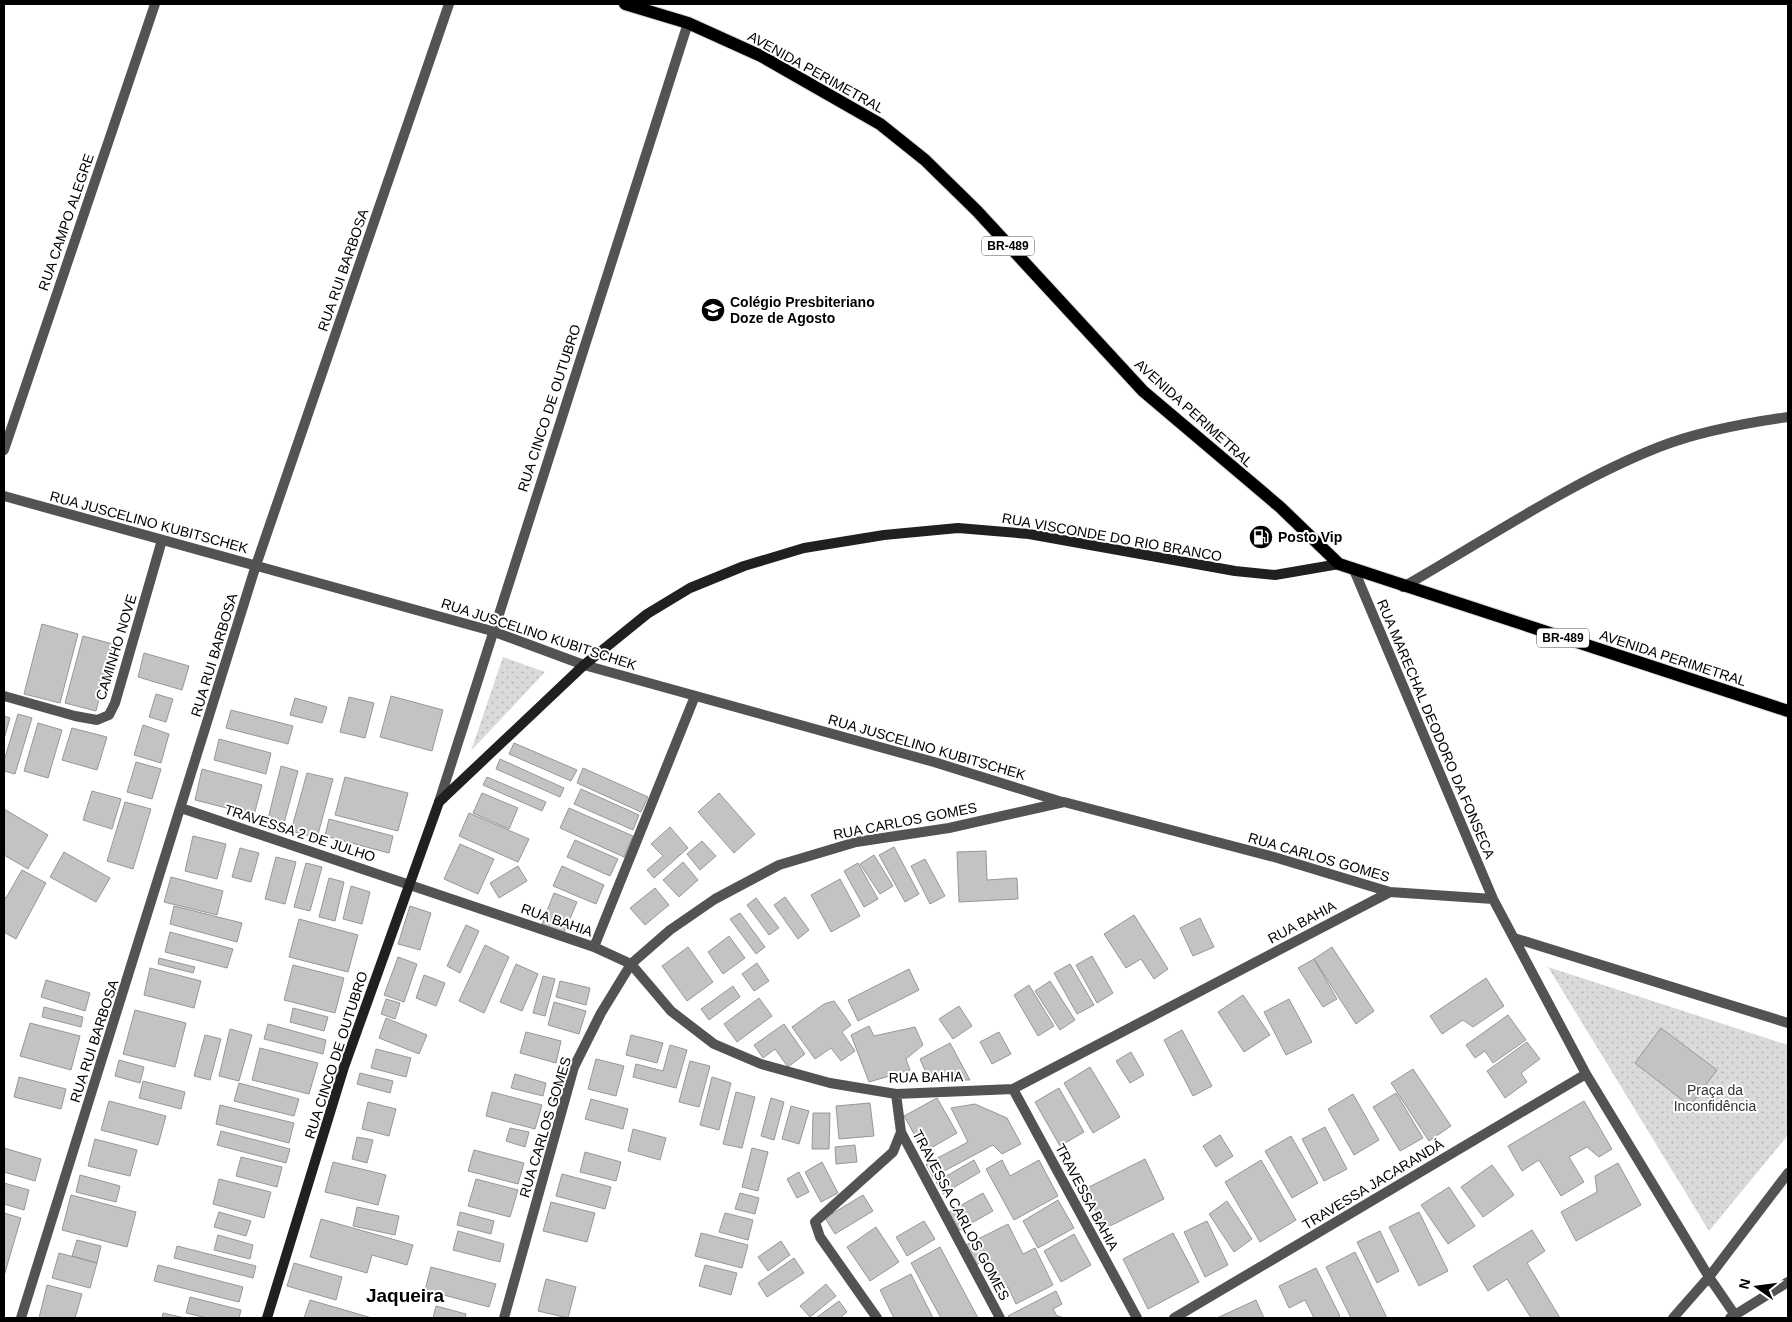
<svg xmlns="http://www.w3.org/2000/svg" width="1792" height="1322" font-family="Arial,sans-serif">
  <defs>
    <pattern id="green-dots" width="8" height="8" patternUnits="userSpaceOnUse" patternTransform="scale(1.25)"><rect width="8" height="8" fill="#dadada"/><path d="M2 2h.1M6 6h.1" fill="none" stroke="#b9b9b9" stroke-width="1.8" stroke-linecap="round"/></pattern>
  </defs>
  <rect width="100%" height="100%" fill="#fff"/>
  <path fill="url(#green-dots)" d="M503,657L545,672L471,751Z
    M1548,967L1788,1045V1135L1709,1231Z"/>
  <path fill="#c3c3c3" stroke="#979797" d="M42,624L78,634L60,703L24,694Z
    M83,636L113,644L96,711L65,703Z
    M144,653L189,666L182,690L138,677Z
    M156,694L173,699L166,722L149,717Z
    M391,696L443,710L432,751L380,737Z
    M349,697L374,703L365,738L340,732Z
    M295,698L327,707L322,723L290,715Z
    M231,710L293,726L288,744L226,728Z
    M18,714L32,718L15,774L4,771V761Z
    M4,716L10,718L4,739Z
    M38,723L62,730L48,778L24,771Z
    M143,725L169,734L161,763L134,755Z
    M72,728L107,737L97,770L62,760Z
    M219,739L271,753L266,774L214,760Z
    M514,743L577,770L571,781L509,754Z
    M500,759L564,788L560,797L496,769Z
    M136,762L161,769L152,799L127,792Z
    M281,766L298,771L283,827L267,823Z
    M583,768L648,797L641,812L577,783Z
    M202,769L262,785L254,815L195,800Z
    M307,773L333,779L317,838L291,831Z
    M345,777L408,793L398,831L335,815Z
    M487,777L546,802L542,811L483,785Z
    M581,789L639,815L633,830L574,804Z
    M92,791L121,799L112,829L83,820Z
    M482,793L518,808L509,829L473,813Z
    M719,793L755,834L734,853L698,812Z
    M125,802L151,809L133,869L107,861Z
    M569,808L633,836L624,857L560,828Z
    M4,809L48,835L28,869L4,855Z
    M469,813L529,839L518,862L459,836Z
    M329,819L393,836L389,853L325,836Z
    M670,827L688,848L654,878L647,870L663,856L651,844Z
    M193,836L226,844L217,879L185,871Z
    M575,840L618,859L610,876L567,857Z
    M702,841L716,856L700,870L687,854Z
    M460,844L494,859L478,894L444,879Z
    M894,847L919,894L905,902L879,855Z
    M240,848L259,853L251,882L232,877Z
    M986,851L987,880L1017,878L1018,899L959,902L957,852Z
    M64,852L110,878L96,902L50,877Z
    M874,855L893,886L880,894L860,864Z
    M276,857L296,862L285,904L265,899Z
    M925,859L945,896L930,904L911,866Z
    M683,862L698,880L679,897L663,880Z
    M306,863L322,867L310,911L294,907Z
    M858,863L878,899L864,907L844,871Z
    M518,866L527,881L499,898L490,883Z
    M562,866L604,885L596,904L553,886Z
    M22,870L46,883L16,939L4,932V897L6,898Z
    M171,877L223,891L217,915L164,902Z
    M329,878L344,882L335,921L319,917Z
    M840,879L860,916L831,932L811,895Z
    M351,886L370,892L362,924L343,919Z
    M655,888L669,905L645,925L630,908Z
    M554,893L577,902L564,933L542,924Z
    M785,897L809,930L798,939L774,905Z
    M756,898L779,928L769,935L747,905Z
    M174,906L242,923L237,942L170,924Z
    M410,906L431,913L420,950L398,944Z
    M740,913L765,947L756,954L730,919Z
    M1134,915L1168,969L1154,979L1141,959L1126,968L1104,934Z
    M1200,918L1214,947L1193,956L1180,928Z
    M299,919L358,935L348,972L289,957Z
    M466,925L479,931L460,973L447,966Z
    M170,932L233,949L227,968L165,952Z
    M729,936L745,958L723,974L708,952Z
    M485,945L509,957L484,1013L459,1001Z
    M688,947L713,982L687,1001L662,966Z
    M1332,947L1374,1011L1356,1024L1314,959Z
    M1092,956L1113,993L1097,1003L1076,965Z
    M398,957L417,964L404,1002L384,995Z
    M159,958L195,967L193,973L158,964Z
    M1314,959L1337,999L1323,1007L1298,968Z
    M757,963L769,981L754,991L742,974Z
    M516,964L538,974L522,1011L500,1002Z
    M1070,964L1094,1005L1077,1014L1054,973Z
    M293,965L344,978L335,1013L284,1000Z
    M150,968L201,981L194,1008L144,995Z
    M909,969L919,990L858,1021L848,1000Z
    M424,975L445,983L436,1006L416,998Z
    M543,976L555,979L545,1016L533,1013Z
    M1486,978L1504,1006L1473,1027L1463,1020L1442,1034L1430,1016Z
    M46,980L90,993L85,1011L41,997Z
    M560,981L590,988L586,1005L556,997Z
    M1050,981L1075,1020L1060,1030L1035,991Z
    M1029,985L1054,1026L1038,1036L1014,995Z
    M733,986L740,997L709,1020L701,1009Z
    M1243,995L1270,1035L1244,1052L1218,1012Z
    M759,998L772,1016L737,1042L724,1024Z
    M386,999L400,1003L395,1019L381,1014Z
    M1289,999L1312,1042L1286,1055L1264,1012Z
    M834,1001L851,1025L842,1032L855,1051L841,1061L831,1048L815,1059L792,1027L824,1004Z
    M554,1002L586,1011L579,1034L548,1025Z
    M959,1006L972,1026L953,1039L939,1019Z
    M44,1007L83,1017L81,1027L42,1017Z
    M293,1008L328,1017L324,1031L290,1022Z
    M135,1010L186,1023L175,1067L123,1054Z
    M1508,1015L1526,1040L1493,1063L1485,1051L1475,1058L1466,1045Z
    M386,1018L427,1035L419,1054L379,1038Z
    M30,1023L80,1036L71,1070L20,1056Z
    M268,1024L326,1040L323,1054L264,1039Z
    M784,1024L805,1054L788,1067L775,1049L763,1058L754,1045Z
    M869,1026L874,1036L915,1027L923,1045L906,1059L910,1070L869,1082L851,1035Z
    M1661,1028L1717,1070L1690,1106L1635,1063Z
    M230,1029L252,1035L239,1081L219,1076Z
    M1182,1030L1212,1086L1193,1096L1164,1040Z
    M526,1032L561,1041L556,1063L520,1053Z
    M999,1032L1011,1054L992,1064L980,1042Z
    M205,1035L221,1039L210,1080L194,1076Z
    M631,1035L663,1043L657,1063L626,1055Z
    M1527,1042L1540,1059L1521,1073L1527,1082L1505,1098L1487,1071Z
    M950,1043L970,1080H929L920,1059Z
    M670,1045L687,1050L676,1088L633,1077L636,1064L663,1071Z
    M260,1048L318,1063L309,1094L252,1080Z
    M376,1049L411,1058L406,1077L371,1068Z
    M1131,1052L1144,1075L1130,1083L1116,1061Z
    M596,1059L624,1066L616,1096L588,1089Z
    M119,1060L144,1067L140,1083L115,1076Z
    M690,1061L710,1066L699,1107L679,1102Z
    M1090,1067L1120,1117L1093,1133L1064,1083Z
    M1413,1069L1451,1126L1429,1141L1391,1083Z
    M360,1073L393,1081L390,1093L357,1084Z
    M515,1074L546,1083L543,1096L511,1088Z
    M19,1077L66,1089L61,1109L14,1097Z
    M712,1077L731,1083L719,1130L700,1125Z
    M143,1081L185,1092L181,1109L139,1098Z
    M239,1083L299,1099L294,1116L234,1101Z
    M1059,1088L1084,1132L1060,1146L1035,1102Z
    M492,1092L542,1105L535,1129L486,1116Z
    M736,1092L755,1097L742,1148L723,1144Z
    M1396,1093L1423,1138L1400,1151L1373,1107Z
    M1353,1094L1379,1140L1354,1155L1328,1109Z
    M771,1098L784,1102L774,1140L761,1136Z
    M937,1098L957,1133L924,1152L904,1116Z
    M591,1099L628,1109L623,1129L585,1119Z
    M109,1101L166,1116L158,1145L101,1130Z
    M1584,1101L1612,1149L1599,1157L1587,1147L1569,1157L1584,1182L1561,1196L1539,1160L1522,1171L1508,1146Z
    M368,1102L396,1109L389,1136L362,1129Z
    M870,1103L874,1136L839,1139L836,1106Z
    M975,1104L1007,1118L1021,1144L1002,1154L993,1145L933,1177L926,1164L968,1142L951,1108Z
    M220,1105L294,1123L289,1143L216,1124Z
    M791,1106L809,1111L799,1144L782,1139Z
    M813,1113H830L829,1149H812Z
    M1325,1127L1347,1169L1324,1181L1302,1139Z
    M510,1128L529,1132L525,1147L506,1141Z
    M633,1129L666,1138L660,1160L628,1151Z
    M221,1131L290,1149L286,1163L217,1145Z
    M1220,1135L1233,1156L1216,1167L1203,1146Z
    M1291,1136L1318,1183L1292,1198L1265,1151Z
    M357,1137L373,1140L367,1163L352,1159Z
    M95,1139L137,1150L130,1176L88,1166Z
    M855,1145L857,1162L836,1164L835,1147Z
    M4,1148L41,1159L35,1181L4,1172Z
    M752,1148L768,1152L758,1191L742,1187Z
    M474,1150L524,1163L518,1184L468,1171Z
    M585,1152L621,1162L616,1181L580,1172Z
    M241,1157L282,1167L277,1187L236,1176Z
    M1145,1159L1164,1199L1104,1229L1085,1189Z
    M974,1160L980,1172L943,1194L936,1182Z
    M1002,1160L1010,1176L1039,1160L1058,1196L1014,1220L986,1169Z
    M1261,1160L1296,1220L1260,1242L1225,1182Z
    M333,1162L386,1175L378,1205L325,1192Z
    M822,1162L838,1193L821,1202L805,1172Z
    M1618,1163L1641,1205L1576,1241L1561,1212L1597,1192L1595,1176Z
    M1492,1165L1514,1195L1483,1217L1461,1187Z
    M799,1172L809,1192L797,1198L787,1179Z
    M562,1174L611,1187L605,1209L556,1196Z
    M80,1175L120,1186L116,1202L76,1192Z
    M219,1179L271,1192L264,1218L213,1204Z
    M476,1179L518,1190L510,1217L468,1206Z
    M4,1183L29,1190L24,1210L4,1204Z
    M1449,1187L1475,1226L1448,1244L1421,1205Z
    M740,1193L759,1198L755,1214L735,1209Z
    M983,1193L993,1211L959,1230L949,1212Z
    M71,1195L136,1212L127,1247L62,1230Z
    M863,1195L873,1211L835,1234L825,1218Z
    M1058,1200L1074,1228L1038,1248L1023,1221Z
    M1227,1201L1252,1239L1234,1252L1209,1214Z
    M551,1202L595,1213L587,1242L543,1231Z
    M357,1207L399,1216L395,1235L353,1226Z
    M219,1212L251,1221L246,1236L214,1227Z
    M460,1212L494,1221L491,1234L457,1225Z
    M1419,1212L1448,1271L1419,1286L1389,1227Z
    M4,1213L21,1218L4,1276Z
    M725,1213L753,1220L748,1240L719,1232Z
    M321,1219L413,1245L407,1265L372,1255L367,1273L310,1257Z
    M924,1221L935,1239L907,1256L896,1237Z
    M1207,1221L1228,1265L1205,1277L1184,1232Z
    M1008,1224L1023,1254L1035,1248L1053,1285L1016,1304L1008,1287L998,1293L991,1280L996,1277L986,1256L977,1265L966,1245Z
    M876,1227L899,1262L870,1281L847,1247Z
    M1532,1230L1545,1251L1527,1263L1560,1318H1531L1507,1279L1488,1291L1473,1266Z
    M458,1231L504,1244L500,1262L453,1250Z
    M1380,1231L1399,1271L1377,1283L1357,1242Z
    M701,1233L748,1245L742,1268L695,1256Z
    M1173,1233L1199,1282L1148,1309L1123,1259Z
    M1074,1234L1091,1265L1061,1282L1044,1251Z
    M218,1235L253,1245L250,1259L214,1250Z
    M77,1240L101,1246L97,1263L72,1256Z
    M781,1241L790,1255L768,1271L758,1257Z
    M177,1246L256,1266L253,1278L174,1258Z
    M940,1247L978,1318H941L911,1263Z
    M1355,1252L1387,1318H1351L1326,1267Z
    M59,1253L97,1263L90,1288L52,1278Z
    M794,1258L804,1273L767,1297L758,1283Z
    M294,1263L342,1277L336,1300L287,1286Z
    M158,1265L243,1287L239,1302L154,1281Z
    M705,1265L737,1273L731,1295L699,1286Z
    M431,1267L496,1284L489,1307L425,1290Z
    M1316,1268L1340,1316L1336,1318H1314L1305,1300L1289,1308L1279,1286Z
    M911,1274L933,1318H894L880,1290Z
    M546,1279L576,1287L568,1318L538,1311Z
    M826,1284L836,1296L810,1317L800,1306Z
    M47,1285L82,1294L75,1318H39Z
    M1056,1291L1062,1304L1053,1309L1057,1316L1065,1318H1009L1008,1316Z
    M190,1297L241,1310L239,1318H207L186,1313Z
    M310,1300L372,1318H304Z
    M1256,1300L1264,1318H1217Z
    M839,1301L847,1312L840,1318H816Z
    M436,1306L466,1314L465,1318H433Z
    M163,1313L185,1318H162Z"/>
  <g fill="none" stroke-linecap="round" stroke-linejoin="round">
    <g stroke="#dbdbdb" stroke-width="14">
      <path id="primary" d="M625,4L688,23L761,56L880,124L925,160L977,211L1143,391L1280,507L1339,564L1788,711"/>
    </g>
    <path stroke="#535353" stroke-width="10" d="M4,450L155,4
      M4,496L492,631L584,665L934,762L1062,802
      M1354,570L1493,899L1586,1074L1709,1277L1735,1315
      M1403,587C1486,540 1570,482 1659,447C1700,431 1745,423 1788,417
      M4,696L75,716L97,720L109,715L115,703L162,540
      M439,802L688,23
      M181,808L594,947L631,964L671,1011L714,1044L761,1064L830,1083L896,1094L1013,1089L1390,892
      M1514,938L1788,1023
      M594,947L695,696
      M1013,1089L1137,1318
      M896,1094L901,1132L1000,1318
      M21,1318L256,565L449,4
      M504,1318L574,1067L601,1013L631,964L670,930L715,899L779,865L856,842L949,828L1064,802L1274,857L1390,892L1493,899
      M877,1318L820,1237L815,1222L893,1152L901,1132
      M1174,1318L1586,1074
      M1673,1318L1709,1277L1788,1173
      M1730,1318L1788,1282"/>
    <path stroke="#202020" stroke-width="10" d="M267,1318L344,1067L439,802L584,665L647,614L690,588L744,566L804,548L884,535L958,528L1029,534L1235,571L1275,575L1339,564"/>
    <use href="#primary" stroke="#000" stroke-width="12"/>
  </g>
  <defs>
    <g id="school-disc" transform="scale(1.25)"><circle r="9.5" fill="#000" stroke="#fff"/><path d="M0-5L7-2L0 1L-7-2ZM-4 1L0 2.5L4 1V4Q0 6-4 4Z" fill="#fff"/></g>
    <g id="fuel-disc" transform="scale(1.25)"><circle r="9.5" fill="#000" stroke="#fff"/><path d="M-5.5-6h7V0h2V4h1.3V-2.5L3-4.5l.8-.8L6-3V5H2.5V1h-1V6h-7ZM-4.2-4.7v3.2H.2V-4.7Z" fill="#fff"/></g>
  </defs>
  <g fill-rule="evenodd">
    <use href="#school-disc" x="713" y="310"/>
    <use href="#fuel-disc" x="1261" y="537"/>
  </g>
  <g text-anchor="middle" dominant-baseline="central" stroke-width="4" stroke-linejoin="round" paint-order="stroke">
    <g fill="#fff" stroke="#4c4c4c" stroke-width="1">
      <rect x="982" y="236.5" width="52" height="19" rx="4"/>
      <rect x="1537" y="628.5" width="52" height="19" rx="4"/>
    </g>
    <g font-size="12" font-weight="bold" fill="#000">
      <text x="1008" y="246">BR-489</text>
      <text x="1563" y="638">BR-489</text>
    </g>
    <g font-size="14" fill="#000" stroke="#fff">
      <text transform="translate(816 72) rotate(29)">AVENIDA PERIMETRAL</text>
      <text transform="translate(66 222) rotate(-71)">RUA CAMPO ALEGRE</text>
      <text transform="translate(343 270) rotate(-71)">RUA RUI BARBOSA</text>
      <text transform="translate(549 408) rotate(-72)">RUA CINCO DE OUTUBRO</text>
      <text transform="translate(1194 413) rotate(42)">AVENIDA PERIMETRAL</text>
      <text transform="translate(149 522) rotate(15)">RUA JUSCELINO KUBITSCHEK</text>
      <text transform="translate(1112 537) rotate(10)">RUA VISCONDE DO RIO BRANCO</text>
      <text transform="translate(539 634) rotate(18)">RUA JUSCELINO KUBITSCHEK</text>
      <text transform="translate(116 647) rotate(-73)">CAMINHO NOVE</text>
      <text transform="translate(214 655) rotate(-73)">RUA RUI BARBOSA</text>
      <text transform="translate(1673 658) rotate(18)">AVENIDA PERIMETRAL</text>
      <text transform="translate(1436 729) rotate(67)">RUA MARECHAL DEODORO DA FONSECA</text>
      <text transform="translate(927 747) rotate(16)">RUA JUSCELINO KUBITSCHEK</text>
      <text transform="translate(905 821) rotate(-11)">RUA CARLOS GOMES</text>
      <text transform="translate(300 833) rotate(18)">TRAVESSA 2 DE JULHO</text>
      <text transform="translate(1319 857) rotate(16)">RUA CARLOS GOMES</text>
      <text transform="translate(557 920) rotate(19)">RUA BAHIA</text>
      <text transform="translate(1302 922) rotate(-28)">RUA BAHIA</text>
      <text transform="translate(94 1041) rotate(-72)">RUA RUI BARBOSA</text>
      <text transform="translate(336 1055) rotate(-72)">RUA CINCO DE OUTUBRO</text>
      <text transform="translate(926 1077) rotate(-1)">RUA BAHIA</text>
      <text transform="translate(545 1127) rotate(-73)">RUA CARLOS GOMES</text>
      <text transform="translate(1373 1184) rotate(-31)">TRAVESSA JACARANDÁ</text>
      <text transform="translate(1087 1197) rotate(62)">TRAVESSA BAHIA</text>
      <text transform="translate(961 1215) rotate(62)">TRAVESSA CARLOS GOMES</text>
    </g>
    <g font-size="14" font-weight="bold" fill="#000" stroke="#fff" text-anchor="start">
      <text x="730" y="302">Colégio Presbiteriano<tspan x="730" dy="16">Doze de Agosto</tspan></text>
      <text x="1278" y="537">Posto Vip</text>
    </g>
    <g font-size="14" fill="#313131" stroke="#fff">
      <text x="1715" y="1090">Praça da<tspan x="1715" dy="16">Inconfidência</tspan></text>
    </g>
    <g font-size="19" font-weight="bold" fill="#000" stroke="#fff">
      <text x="405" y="1295">Jaqueira</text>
    </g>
  </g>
  <rect width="1792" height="1322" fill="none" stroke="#000000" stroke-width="10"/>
  <g transform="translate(1757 1287) rotate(284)" stroke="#ffffff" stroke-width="4" paint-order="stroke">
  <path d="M0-4L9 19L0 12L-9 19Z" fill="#000000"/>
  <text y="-8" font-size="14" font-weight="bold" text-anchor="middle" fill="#000000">N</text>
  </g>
</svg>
